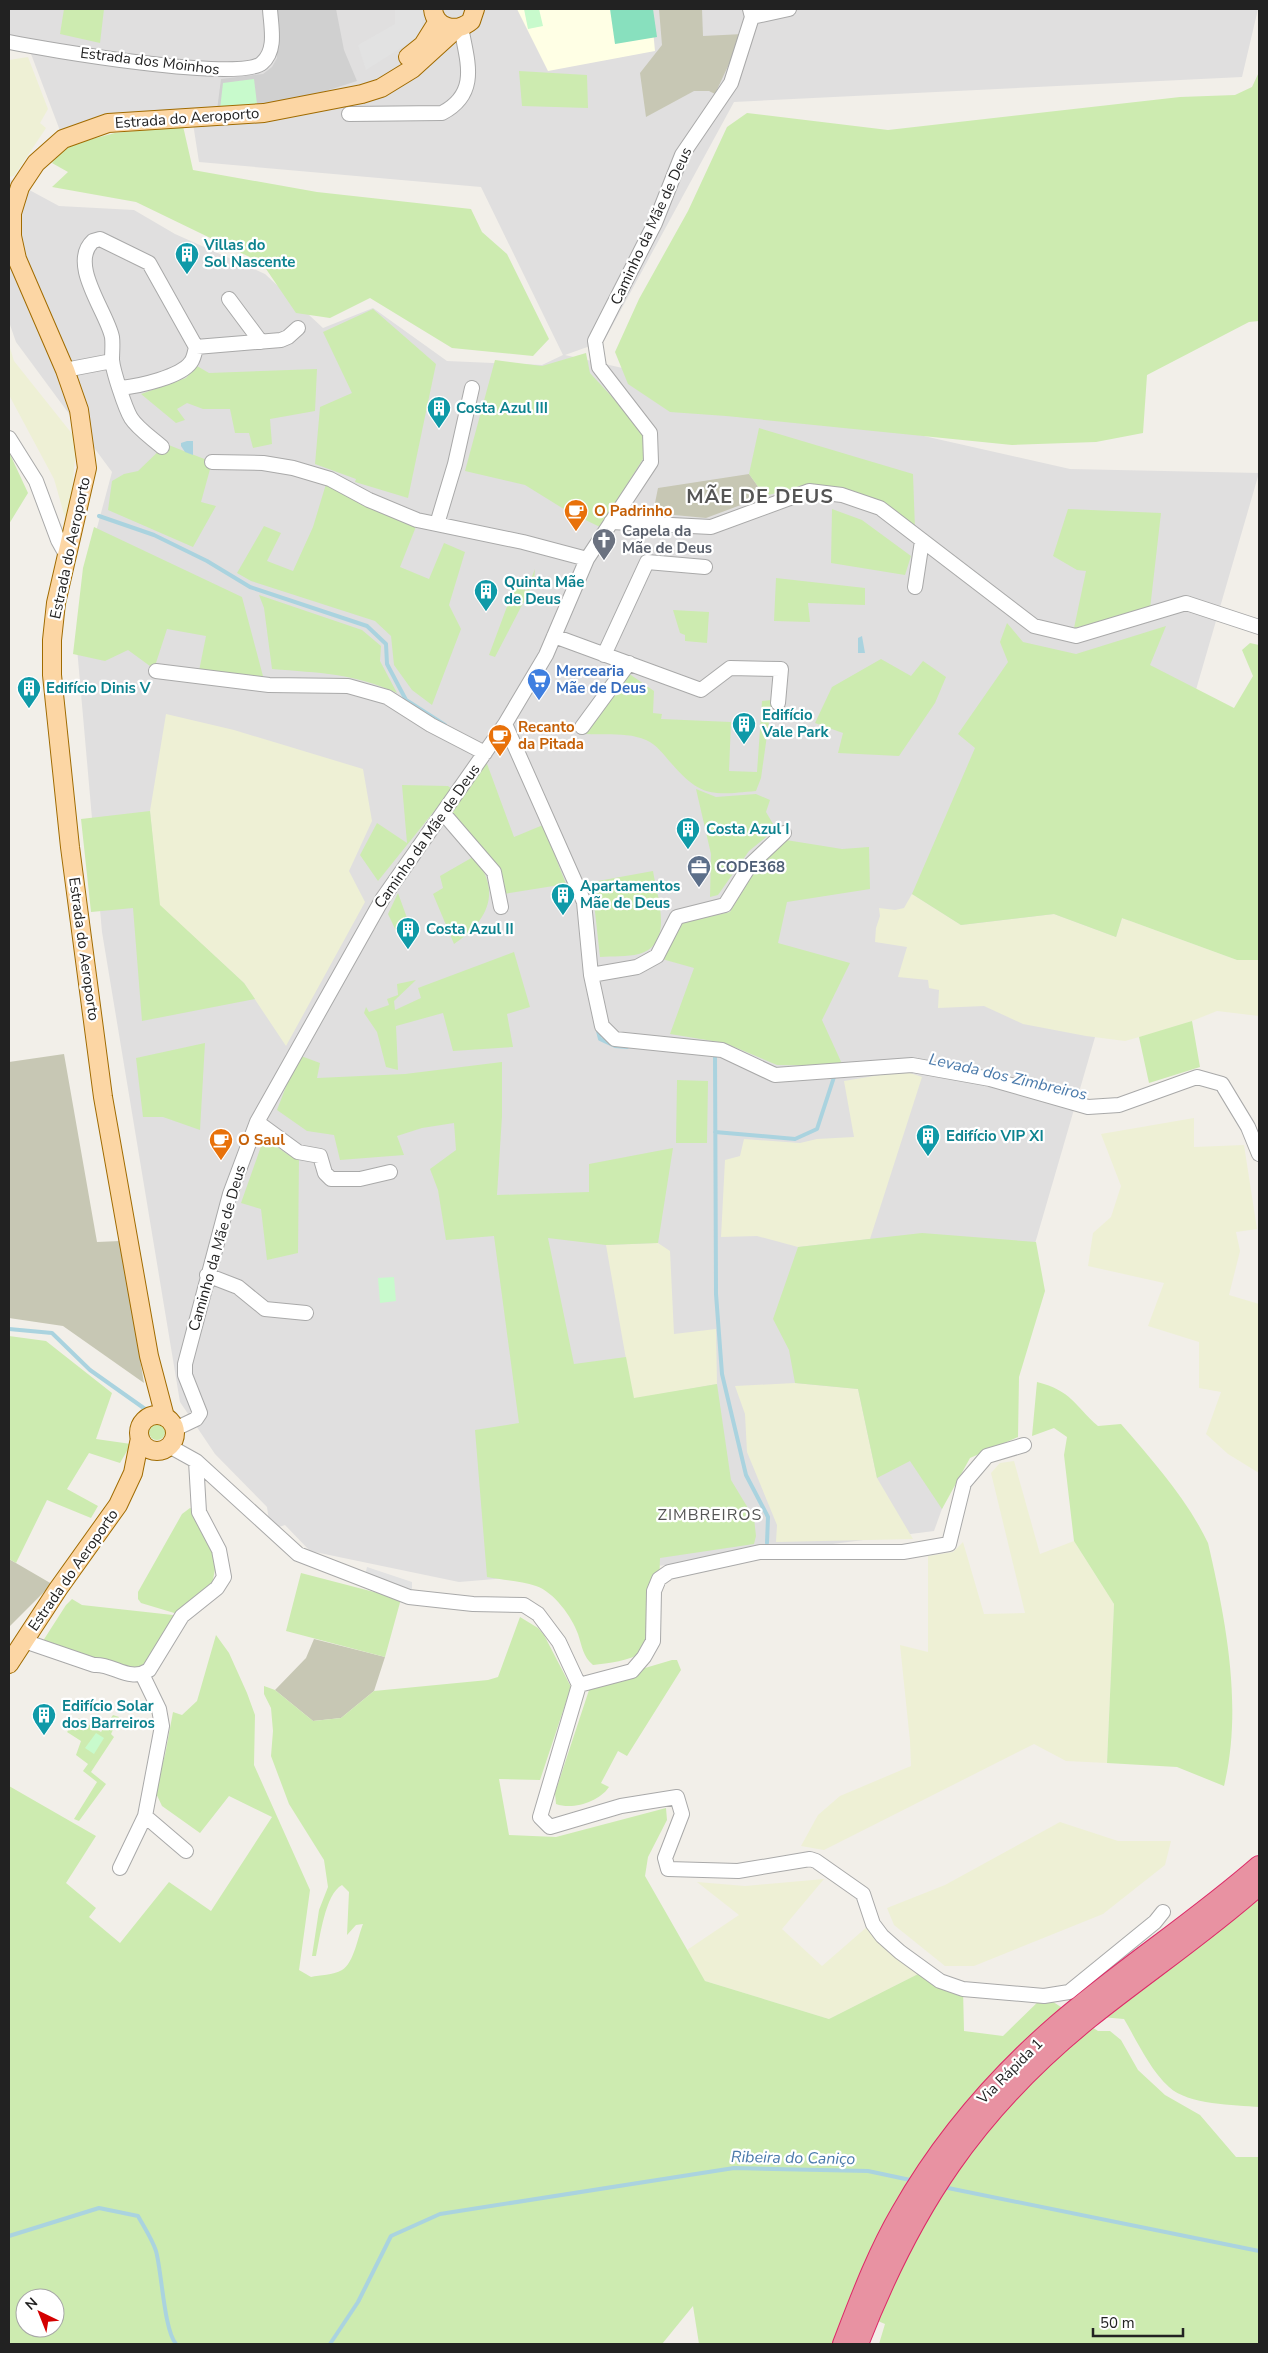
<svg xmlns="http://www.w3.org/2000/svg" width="1268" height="2353" font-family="'Nunito Sans',sans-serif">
  <rect width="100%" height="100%" fill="#f2efe9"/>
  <path fill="#e0dfdf" d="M9,9H1258L1242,77L734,102L604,341L565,355L1070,469L1259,473L1025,1278L934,1531L668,1565L459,1582L310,1551L285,1525L276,1528L269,1521L267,1507L215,1454L180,1402L102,932L77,648L94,539L112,472L16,342L9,322V179L59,206L134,210L175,234L265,274L323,328L373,308L447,361L542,365L563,355L481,187L199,162L192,117L62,136L28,46L9,40Z"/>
  <path fill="#ffffe5" d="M517,9H651L655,51L548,71Z"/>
  <path fill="#d0d0d0" d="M274,9H336L344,50L357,81L288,103L217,110L221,79L263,74L272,67L277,58Z"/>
  <path fill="#c7c7b4" d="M659,9H702L703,36L743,34L715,94L709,91H694L646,117L640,73L662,45Z
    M749,474L765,496L706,518L653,513L658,488Z
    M64,1054L97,1242L120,1241L144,1383L63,1326L9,1318V1062Z
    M9,1559L52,1584L9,1627Z
    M314,1639L385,1657L374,1691L341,1718L313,1721L275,1690L306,1658Z"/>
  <path fill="#eef0d5" d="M28,57L48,109L40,123L46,128L14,176L9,177V60Z
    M9,345L14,361L77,440L68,528L54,479L9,395Z
    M166,714L234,730L363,769L372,821L349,871L365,902L286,1046L244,983L159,905L150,811Z
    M912,894L961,925L1054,914L1116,937L1122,918L1237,960H1259V1016L1217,1011L1182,1025L1125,1041L1086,1036L1023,1024L984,1006L938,1008L939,990L929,988L928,980L898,977L907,947L875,942L876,928L880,916L879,908L895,910L904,908Z
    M904,1071L922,1077L870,1239L798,1247L757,1236L721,1237L725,1160L740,1156L744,1139L800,1143L817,1139L854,1137L844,1081Z
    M1194,1118V1147L1244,1145L1257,1229L1236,1232L1240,1251L1229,1295L1259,1304V1473L1228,1454L1206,1434L1221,1392L1199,1388V1342L1148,1326L1164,1283L1088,1266L1093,1233L1111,1217L1121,1186L1101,1134Z
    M658,1243L670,1251L674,1334L716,1329L717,1384L633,1399L606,1245Z
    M795,1383L858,1389L877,1478L913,1539L776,1542L777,1525L747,1452L745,1414L735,1386Z
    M1014,1461L1040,1554L1074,1541L1114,1604L1107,1763L1066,1761L1034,1744L824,1850L801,1846L818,1815L840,1796L911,1766L910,1741L900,1645L928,1652V1556L953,1552L963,1542L984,1614L1025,1613L991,1473L1000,1463Z
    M1060,1822L1118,1841H1171L1165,1865L1103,1914L974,1966H945L894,1925L887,1908L945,1885Z
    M824,1879L782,1929L822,1966L868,1926L888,1952L918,1974L829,2019L705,1981L687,1950L739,1915L697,1882L745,1886Z"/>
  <path fill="#cdebb0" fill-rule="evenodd" d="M64,9H104L100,43L60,34Z
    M519,71L587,75L588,108L522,106Z
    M1259,72V321L1249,322L1147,375L1143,433L1096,442L1012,445L726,416L670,412L628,384L615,352L639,299L688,211L727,127L747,113L888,130L1180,97L1235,95L1252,87Z
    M183,126L193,170L317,192L471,209L482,232L507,254L549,339L533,356L452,348L370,298L330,318L296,313L262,263L136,202L52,187L68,172L52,163L65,146L115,133Z
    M373,309L436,364L408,498L355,482L356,479L315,464L320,407L352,393L323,332Z
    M586,353L590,373L625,411L644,435L643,459L600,527L567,511L525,485L465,471L495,360L542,366Z
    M197,366L209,373L317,369L315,411L270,419L272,444L253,448L249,433H235L230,409H203L187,403L177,409L185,420L176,423L141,394L186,378Z
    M759,428L913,474L915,529L839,489L808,484L765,496L749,474Z
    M166,444L212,462L201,502L216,506L193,547L108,510L112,481L124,474L138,471Z
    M9,452L28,493L9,524Z
    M326,484L417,524L400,567L429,579L444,543L465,552L449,605L461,629L432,705L412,690L394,665L391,636L375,621L251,581L237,573L264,526L281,533L267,561L293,571L313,527Z
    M832,509L862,520L911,556L905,575L831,563Z
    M1068,509L1161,513L1150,609L1074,628L1086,571L1077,570L1053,556Z
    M94,527L242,597L264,680L199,671L206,636L167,629L154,669L128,650L105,661L73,654L83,568Z
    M535,569L534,582L495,657L489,655L515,585L526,591Z
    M776,578L865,588V605L808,603L810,622L774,621Z
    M259,595L362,630L381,646L380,661L397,693C353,673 320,673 272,669L264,608Z
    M673,610L709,612L707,643L685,641V635L680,633Z
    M1007,623L1023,642L1076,654L1166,626L1150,665L1234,708L1253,676L1242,650L1250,643L1259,645V960H1237L1122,918L1116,937L1054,914L961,925L912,894L975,748L958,734L1008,662L1000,642Z
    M881,659L911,676L923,661L946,677L935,703L899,756L838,753L843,733L815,723L832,687Z
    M628,673L654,691L653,713L662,714L661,719L731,722L729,771L757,772L762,701L772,700L761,778L756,791C713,795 701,798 671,763C664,755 657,745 646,740C628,732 605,735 586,734Z
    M486,761L514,837L543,825L566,884L504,894L500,868L451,813Z
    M402,785L448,786L452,789L378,881L360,855L377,823L407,843Z
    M696,789L716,797L756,794L770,800L766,812L776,829L749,851L718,895L710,897L711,854Z
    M150,811L160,905L244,983L255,999L142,1021L133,908L91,912L81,819Z
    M786,840L842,849L869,847L870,889L787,902L778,943L850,963L822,1020L843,1066L777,1065L725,1043L670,1034L694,968L662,959L683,923L730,912L756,869Z
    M473,857C503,890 488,922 454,944L433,894L443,888L440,876Z
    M653,871C657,897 675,944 639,954C627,957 612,956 600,957L594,903L587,883Z
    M398,893L411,929L398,935L388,914Z
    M514,952L530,1007L507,1014L513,1047L453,1051L443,1013L396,1026L398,1070L386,1067L377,1032L364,1013L366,1007L369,1012L389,1005L387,999L398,995L397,984L416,980L394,1001L395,1010L421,998L418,988Z
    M1192,1021L1200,1067L1149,1083L1139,1037Z
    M205,1043L200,1130L163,1117H143L136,1058Z
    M301,1056L320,1063L317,1078L405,1074L502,1062V1116L497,1195L589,1192V1164L673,1148L658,1243L606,1245L548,1238L574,1364L626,1357L634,1398L717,1384L731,1480L754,1518L756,1536L754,1544L660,1558C659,1580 661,1640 643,1652C630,1661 608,1663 593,1665C583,1657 582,1646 578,1634C572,1617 554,1592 536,1586C521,1581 502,1580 487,1577L475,1430L519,1423L494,1236L446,1240L438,1190L430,1169L456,1150L454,1123L422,1128L397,1136L404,1155L340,1160L334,1135L307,1131L277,1110L290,1076Z
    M677,1080L708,1081L707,1143H676Z
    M264,1138L290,1156L299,1157L298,1253L267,1260L261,1209L241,1203Z
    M922,1233L1036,1242L1045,1291L1019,1377L1018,1437L970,1458L942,1509L910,1461L877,1478L858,1389L795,1383L789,1350L773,1319L798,1247Z
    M9,1336L46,1341L112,1393L96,1439L131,1444L120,1463L89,1453L67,1489L98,1506L91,1518L47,1500L16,1563L9,1559Z
    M1037,1382C1072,1391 1074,1405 1098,1426L1121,1424C1153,1461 1187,1499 1208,1543C1226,1621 1243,1707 1224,1786L1177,1767L1107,1763L1114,1604L1074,1541L1064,1455L1067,1437L1054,1428L1032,1436Z
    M149 1432a8 8 0 1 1 16 0a8 8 0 1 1-16 0Z
    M190,1508L195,1510L218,1554L212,1585L181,1615L141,1603L138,1599V1592L182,1514Z
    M301,1573L401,1599L385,1657L286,1631Z
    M72,1599L82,1605L182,1616L142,1674L41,1644L66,1605Z
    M520,1617L538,1628L544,1635L571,1687L540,1780L499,1779L509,1835L556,1837L666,1808L667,1820L648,1857L645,1876L705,1981L829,2019L924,1971L963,1989L964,2031L1003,2036L1044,1996L1098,2031H1110L1121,2040L1138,2070L1165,2095L1200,2115L1236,2157H1259V2344H879L885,2324L847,2308L833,2344H699L693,2306L662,2344H9V1786L96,1836L66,1883L96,1908L89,1917L120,1943L169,1882L211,1911L272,1817L229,1796L200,1833L162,1806L154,1789L165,1755L173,1712L182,1715L197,1701L216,1635L229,1653L247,1693L255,1715L254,1765L310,1890L299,1970L311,1977C320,1975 333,1975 342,1970C354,1963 358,1936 363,1924L356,1925L347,1935L349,1892L342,1885C325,1894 320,1938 316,1956H312L319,1910L328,1887L324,1860L289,1804L271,1756L273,1731L271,1708L264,1694V1686L275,1690L313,1721L341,1718L374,1691L488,1680L498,1677ZM25,2298H55V2328H25Z
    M672,1660H677L681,1670L627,1756L618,1751L601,1783L609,1787C599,1802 573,1810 556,1804L555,1793L591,1684Z
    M113,1715L119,1717L111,1734L114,1737L91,1772L106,1784L79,1821L74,1819L97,1782L83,1771L88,1764L76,1755L81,1741L67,1732L78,1718L101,1732Z
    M1259,1900V2107C1235,2105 1188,2105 1169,2087C1150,2070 1137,2041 1124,2019L1101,2017Z"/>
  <path fill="#c8facc" d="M524,9H539L543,26L528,29Z
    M254,79L257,104L220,109L223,83Z
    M394,1277L396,1301L380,1303L378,1278Z
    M96,1733L104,1738L94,1754L85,1748Z"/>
  <path fill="#88e0be" d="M610,9H653L657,37L615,44Z"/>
  <path fill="#e2e2e2" d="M395,9H424L421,32L412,41L366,70L358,45L395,24Z
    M367,1567L412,1582V1590L365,1575Z"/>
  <path fill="#aad3df" d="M187,441H193V455L185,452L181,446V443Z
    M862,636L865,653H858V638Z"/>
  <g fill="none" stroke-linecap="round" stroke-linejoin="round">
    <path stroke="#aad3df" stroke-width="4" d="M99,516L154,535L207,561L250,587L367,626L386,644L387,664L406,700L445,725
      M597,1027L600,1039L615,1046L627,1047
      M713,1054H715L716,1294L722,1374L746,1475L768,1517L767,1543
      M715,1132L795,1139L817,1129L835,1074
      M9,1329L52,1333L90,1370L155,1416
      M943,2187L1259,2251
      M9,2236L99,2208L138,2216C144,2227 152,2239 156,2251C162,2273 164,2330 176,2344
      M330,2344L358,2302L391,2236L440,2214L734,2168L868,2171L915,2181"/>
    <g stroke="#a9a9a9" stroke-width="16">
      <path id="minor" d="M752,17L789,9
        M9,42C44,49 241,83 262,63C277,50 271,27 270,9
        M349,114L442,113C480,93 467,61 461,27
        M229,299L261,342
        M196,347L281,340L288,337L298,328
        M65,370L112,361
        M121,388C139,386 181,377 191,362C194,358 195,351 196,347L149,263L100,239L93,241C68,264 107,312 112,337C113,344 112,352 112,360C113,371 125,408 131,418C138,429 152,438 162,447
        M9,438L36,481L58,540L68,558
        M212,462L263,463L293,468L330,479L369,500L417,520L523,542L587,559
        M611,522L711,527L809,491L842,495L880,508L1034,626L1076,636L1186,603L1259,627
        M437,524L455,464L472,388
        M915,587L922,541
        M554,636L701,690L730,668L781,669L778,703
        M604,655L647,562L705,567
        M156,671L269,685L348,686L387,697L431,725L485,753
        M505,724L584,902L591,975L602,1026L615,1039L722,1050L775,1075L912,1065L990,1079L1088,1107L1119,1105L1197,1077L1222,1084L1248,1127L1259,1154
        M582,727L629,663
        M444,814L494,872L501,907
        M591,975L637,967L657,956L677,917L725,905L750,865L784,833
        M257,1122L298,1152L320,1156L325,1173L331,1179H360L390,1172
        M207,1275L238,1287L265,1309L306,1313
        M175,1429L196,1419L200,1413L185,1375V1364L230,1194L257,1122L383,898L505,724L546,655L587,559L651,462L650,433L599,367L595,341L655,223L682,155L731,83L752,17L750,9
        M169,1446L196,1461L298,1554L409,1597L473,1604L524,1605L538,1614L559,1642L579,1685L540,1817L550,1827L621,1806L677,1797L682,1814L665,1858L668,1869L738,1871L810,1859L816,1861L863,1894L873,1924L882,1936L900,1952L940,1981L963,1989L1044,1996L1069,1992L1155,1922L1163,1912
        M24,1641L94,1665C113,1663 129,1683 149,1670L182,1616L217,1588L224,1577L219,1550L199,1512L196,1461
        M142,1674L159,1709L162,1726L145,1816L186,1851
        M579,1685L632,1671L644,1657L653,1641L654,1591L659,1579L669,1572L760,1552H903L949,1544L964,1483L987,1456L1024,1445
        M120,1868L145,1816"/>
    </g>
    <g stroke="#a06b00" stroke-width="20">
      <path id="major" d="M433,9C435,29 457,33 471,21L475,9
        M408,57L423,45L438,21
        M139 1433a18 18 0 1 1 36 0a18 18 0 1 1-36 0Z
        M165,1417L149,1356L103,1097L70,847L52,675V640L56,603L87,468L79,410L65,370L17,259L12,236V213L20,187L36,163L63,139L108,123L264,113L362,94L381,88L412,69L457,28
        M9,1664L58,1589L118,1505L133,1473L140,1438"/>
    </g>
    <g stroke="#dc2a67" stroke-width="22">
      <path id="highway" d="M843,2344C860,2300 877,2254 901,2213C942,2141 995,2079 1057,2025C1122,1969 1195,1922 1259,1866
        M858,2344C911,2208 974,2111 1089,2018C1145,1973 1205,1933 1259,1885"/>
    </g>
    <use href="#minor" stroke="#fff" stroke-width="14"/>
    <use href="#major" stroke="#fcd6a4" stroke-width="18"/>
    <use href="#highway" stroke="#e892a2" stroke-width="20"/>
  </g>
  <defs>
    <g id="building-pin" transform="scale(1.25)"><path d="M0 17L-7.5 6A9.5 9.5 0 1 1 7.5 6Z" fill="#0f9aa8" stroke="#fff"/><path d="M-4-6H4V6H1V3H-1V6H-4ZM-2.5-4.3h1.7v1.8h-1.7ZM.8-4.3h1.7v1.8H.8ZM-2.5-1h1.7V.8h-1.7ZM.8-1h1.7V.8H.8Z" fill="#fff"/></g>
    <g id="cafe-pin" transform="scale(1.25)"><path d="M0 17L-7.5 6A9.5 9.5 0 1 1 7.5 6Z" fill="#e8710a" stroke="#fff"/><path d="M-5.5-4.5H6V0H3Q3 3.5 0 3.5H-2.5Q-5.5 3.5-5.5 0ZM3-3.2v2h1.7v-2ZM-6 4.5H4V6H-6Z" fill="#fff"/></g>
    <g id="church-pin" transform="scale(1.25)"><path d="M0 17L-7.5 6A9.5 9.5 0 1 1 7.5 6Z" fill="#6b7280" stroke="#fff"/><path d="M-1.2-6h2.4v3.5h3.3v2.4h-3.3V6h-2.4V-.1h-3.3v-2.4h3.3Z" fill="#fff"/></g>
    <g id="supermarket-pin" transform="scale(1.25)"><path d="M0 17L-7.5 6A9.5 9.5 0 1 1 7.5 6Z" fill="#3f7fe0" stroke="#fff"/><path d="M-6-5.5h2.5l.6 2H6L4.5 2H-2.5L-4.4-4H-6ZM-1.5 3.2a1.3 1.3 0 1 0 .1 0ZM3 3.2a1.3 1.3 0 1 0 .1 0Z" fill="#fff"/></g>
    <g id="office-pin" transform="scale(1.25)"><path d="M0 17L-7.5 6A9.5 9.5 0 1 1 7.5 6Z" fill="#5c6f8a" stroke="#fff"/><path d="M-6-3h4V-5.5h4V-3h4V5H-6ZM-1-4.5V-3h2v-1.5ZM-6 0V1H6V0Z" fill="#fff"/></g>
  </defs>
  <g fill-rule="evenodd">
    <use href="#building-pin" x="187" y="254"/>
    <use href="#building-pin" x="439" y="408"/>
    <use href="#cafe-pin" x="576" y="511"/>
    <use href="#church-pin" x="604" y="540"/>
    <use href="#building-pin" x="486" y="591"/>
    <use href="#supermarket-pin" x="539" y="680"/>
    <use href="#building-pin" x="29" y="688"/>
    <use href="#building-pin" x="744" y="724"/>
    <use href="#cafe-pin" x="500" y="736"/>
    <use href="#building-pin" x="688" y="829"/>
    <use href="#office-pin" x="699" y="867"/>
    <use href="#building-pin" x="563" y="895"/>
    <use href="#building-pin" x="408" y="929"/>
    <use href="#building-pin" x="928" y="1136"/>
    <use href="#cafe-pin" x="221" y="1140"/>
    <use href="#building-pin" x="44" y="1715"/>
  </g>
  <g text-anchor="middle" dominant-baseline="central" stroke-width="4.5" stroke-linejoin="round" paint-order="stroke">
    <g font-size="15" fill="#222" stroke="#fff">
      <text transform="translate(150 61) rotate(7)">Estrada dos Moinhos</text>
      <text transform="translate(187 118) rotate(-4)">Estrada do Aeroporto</text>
      <text transform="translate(651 226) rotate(-65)">Caminho da Mãe de Deus</text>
      <text transform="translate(70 548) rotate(-78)">Estrada do Aeroporto</text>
      <text transform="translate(427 836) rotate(-55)">Caminho da Mãe de Deus</text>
      <text transform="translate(84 949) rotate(82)">Estrada do Aeroporto</text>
      <text transform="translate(217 1248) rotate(-74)">Caminho da Mãe de Deus</text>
      <text transform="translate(73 1570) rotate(-55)">Estrada do Aeroporto</text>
      <text transform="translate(1010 2071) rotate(-45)">Via Rápida 1</text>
    </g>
    <g font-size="15" font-weight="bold" fill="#0d838f" stroke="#fff" text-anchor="start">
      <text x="204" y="245">Villas do<tspan x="204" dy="17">Sol Nascente</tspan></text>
      <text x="456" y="408">Costa Azul III</text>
      <text x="504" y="582">Quinta Mãe<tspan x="504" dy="17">de Deus</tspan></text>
      <text x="46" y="688">Edifício Dinis V</text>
      <text x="762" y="715">Edifício<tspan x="762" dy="17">Vale Park</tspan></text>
      <text x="706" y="829">Costa Azul I</text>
      <text x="580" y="886">Apartamentos<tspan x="580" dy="17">Mãe de Deus</tspan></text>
      <text x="426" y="929">Costa Azul II</text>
      <text x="946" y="1136">Edifício VIP XI</text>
      <text x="62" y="1706">Edifício Solar<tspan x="62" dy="17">dos Barreiros</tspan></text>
    </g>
    <g font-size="15" font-weight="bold" fill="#c56008" stroke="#fff" text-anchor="start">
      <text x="594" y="511">O Padrinho</text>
      <text x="518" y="727">Recanto<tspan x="518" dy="17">da Pitada</tspan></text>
      <text x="238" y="1140">O Saul</text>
    </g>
    <g font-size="15" font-weight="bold" fill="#5b616d" stroke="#fff" text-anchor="start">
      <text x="622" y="531">Capela da<tspan x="622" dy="17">Mãe de Deus</tspan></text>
    </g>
    <g font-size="15" font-weight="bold" fill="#366cbe" stroke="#fff" text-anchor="start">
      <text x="556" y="671">Mercearia<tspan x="556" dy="17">Mãe de Deus</tspan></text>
    </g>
    <g font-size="15" font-weight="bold" fill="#4e5e75" stroke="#fff" text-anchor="start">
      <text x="716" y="867">CODE368</text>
    </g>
    <g font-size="16" font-style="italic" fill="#4a7aab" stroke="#fff">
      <text transform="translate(1008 1077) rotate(13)">Levada dos Zimbreiros</text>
      <text transform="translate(793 2158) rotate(1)">Ribeira do Caniço</text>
    </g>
    <g font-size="16" letter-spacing="1" fill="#555" stroke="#fff">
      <text x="710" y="1515">ZIMBREIROS</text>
    </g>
    <g font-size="20" font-weight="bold" letter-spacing="1" fill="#555" stroke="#fff">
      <text x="760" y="496">MÃE DE DEUS</text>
    </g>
  </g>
  <rect width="1268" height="2353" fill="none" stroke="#222222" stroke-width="20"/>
  <g transform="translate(40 2313) rotate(317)"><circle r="24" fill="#ffffff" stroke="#a7a7a7"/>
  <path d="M0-4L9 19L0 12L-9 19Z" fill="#d40000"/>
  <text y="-8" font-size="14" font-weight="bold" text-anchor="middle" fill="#222222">N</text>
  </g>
  <path d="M1093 2328v8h90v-8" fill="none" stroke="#222222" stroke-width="2.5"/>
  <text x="1100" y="2328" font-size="15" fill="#222222" stroke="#ffffff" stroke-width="4" paint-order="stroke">50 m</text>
</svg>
